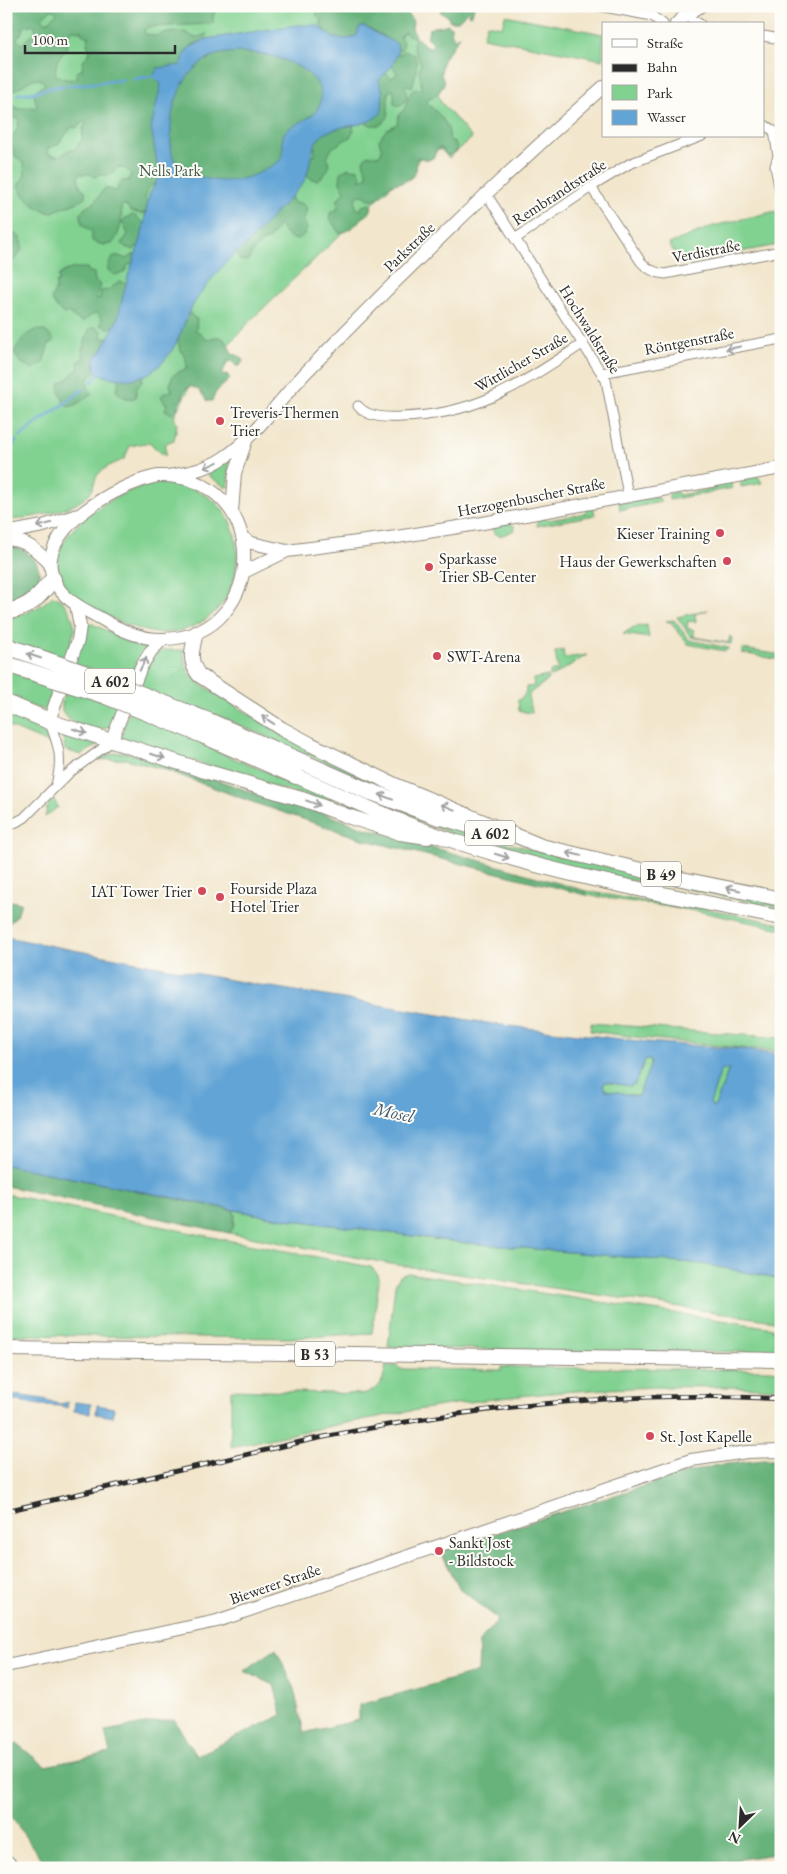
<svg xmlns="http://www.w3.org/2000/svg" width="787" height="1874" font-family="'EB Garamond',serif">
  <rect width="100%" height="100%" fill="#fdfcf7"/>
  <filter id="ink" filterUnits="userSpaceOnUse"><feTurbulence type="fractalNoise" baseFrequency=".02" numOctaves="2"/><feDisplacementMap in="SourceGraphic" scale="10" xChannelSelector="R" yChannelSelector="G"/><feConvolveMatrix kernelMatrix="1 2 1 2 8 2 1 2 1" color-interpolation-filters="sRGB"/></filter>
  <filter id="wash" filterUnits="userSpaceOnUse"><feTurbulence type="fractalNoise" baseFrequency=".0096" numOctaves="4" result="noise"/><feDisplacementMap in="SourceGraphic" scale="20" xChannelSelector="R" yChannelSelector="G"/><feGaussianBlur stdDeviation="1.12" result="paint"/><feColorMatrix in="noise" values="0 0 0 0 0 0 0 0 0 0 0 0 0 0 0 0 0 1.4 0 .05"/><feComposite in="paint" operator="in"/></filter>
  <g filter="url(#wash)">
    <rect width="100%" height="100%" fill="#f2e6cc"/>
    <path fill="#81d191" stroke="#567e5e" d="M6,6H396L405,15L441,102L472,138L449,158L441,150L430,149L252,319L189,388L174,416L177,425L174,440L166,443L165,456L153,446L150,442L130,446L124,459C115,464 100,468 96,478C94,483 93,489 90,493C73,513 30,517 6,521Z
      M505,15L603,34V60L483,37L487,24L502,27Z
      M776,211L781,235L778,245L680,263L669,244L713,226Z
      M229,462L228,487H225L209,476L207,470Z
      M758,476L762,483L741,487V481Z
      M163,482C183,484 199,489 215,502C227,512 234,527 236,541C243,589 215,630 165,633C144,634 122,623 104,614C90,606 69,597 62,583C36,534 124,485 163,482Z
      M730,482L733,488L669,500V494L676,492L680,495L716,488L718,483Z
      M658,497L661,502L620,510L619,503Z
      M592,507L594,510L595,515L537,526L538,518L544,517L548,520L586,513V508Z
      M510,523L514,526L515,530L500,536L494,533L492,527Z
      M53,596C66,599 74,618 75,630L46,711L6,697V617C26,615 38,609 53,596Z
      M708,610L695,614L696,622L688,621L687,628L694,630V637L728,643L730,636L732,638L731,644L691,637L677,617Z
      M674,620L689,640L729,648L725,651L688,644L670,622L666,621Z
      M86,621L129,641L147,646L136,663L111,726L99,730L74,723L64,715L62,710V701Z
      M647,625L649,638L623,634L634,627Z
      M742,649L781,655V660L742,653Z
      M164,650H184C185,667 186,671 199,683L279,733L408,799L214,714L202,745L387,822L123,739L122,736L124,726C132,706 143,657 164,650Z
      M563,650L564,658L587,655L553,676H550V672L558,670L555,652Z
      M548,676V680L530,693C526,704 533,706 532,713L519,711L518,700C524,698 526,693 526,687L534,686L533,679Z
      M6,715C26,718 42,725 50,744L6,725Z
      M62,733L98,745L81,755L65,750Z
      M125,752L166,764L163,769L126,759L94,760L115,753Z
      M53,798L58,807L45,817L47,808Z
      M392,807L500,841L569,859L781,903V908L664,884L625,880L551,863L457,836L392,810Z
      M586,891L648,902L665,900L781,924V929L697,911L586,895Z
      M591,1023L781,1038V1052L643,1038L590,1031Z
      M648,1059L651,1060V1064L638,1096L606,1090L603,1086L605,1082L630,1086L634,1084L645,1060Z
      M729,1068L715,1107L712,1106L710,1103L721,1070Z
      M6,1194L221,1239L371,1267L378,1274L379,1281L372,1333L291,1338L6,1335Z
      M233,1210L271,1217L457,1242L703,1264L781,1279V1322L391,1264L229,1233C235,1226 236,1218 233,1210Z
      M408,1273L773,1328V1331H781V1352L550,1351L388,1347L395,1285L400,1276Z
      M386,1366H398L399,1369L501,1370V1367L768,1370L781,1371V1389C668,1383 554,1389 442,1406C371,1417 301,1432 231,1447V1390L362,1394C381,1389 382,1384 386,1366Z"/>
    <path fill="#68b37b" stroke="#4a6f53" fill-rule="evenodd" d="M6,6H216L213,17V23L209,24L147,27L144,31L145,34L157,36L163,33L185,32L195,38L207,34L205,38L207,39L192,45L208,60L211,57L210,53L263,41L333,89L269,181L153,185C148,187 146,193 145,199L148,201L147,212L141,214L130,211L127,206L123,205L121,207C123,220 120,234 112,244L103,245L92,241V232L82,224L81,214L85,207L93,204L105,188L117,191L119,183L122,181H128L131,174L126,169L118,167L109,176L100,174L94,177L91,174H79L78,177L81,188L85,190V197C76,206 62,206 51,213C37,209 23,199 18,186L25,175L24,164L15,156L10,140L18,128L19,118L10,119L7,117V109L10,106H15L18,109L31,107L36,108L37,107L34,94L37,89L43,86L45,83C32,70 23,91 8,92L6,95ZM50,10H54L57,13L46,23L42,18ZM32,25L35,26L36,30L22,44L17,40L18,36L21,34L24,26ZM73,30L81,31L83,35L89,37L87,43L90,52L83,61L82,70L76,72L77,78C69,81 62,79 55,74L57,61L66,49L69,33ZM83,122L86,123L83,129L82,140L74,150L70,149C63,155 58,158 49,154L48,148L57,145L72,127L76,128Z
      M317,6H404V9L413,21L412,28L415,36V39L404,32L400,37C403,42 406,46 400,50H397L384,39L383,35L376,33L370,28V31L356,49L325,33L326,31L321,26V20L317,16Z
      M440,6H474V7L472,15H469L468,10C462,16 461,23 450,21L447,15L441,13Z
      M447,24L451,27L452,34L454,38L460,36L444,58L442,63L441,75L444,81V85L437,95L429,98L427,103C435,111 451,123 449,138L456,145L457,150L450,155H447L442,148H438L433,158L428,160L417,157C416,162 418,171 413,176C405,184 397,182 391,185C384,188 380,195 376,199H369L363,195L357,196L355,201L356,208L361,210L362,206L369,204L372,207L370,212C362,217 351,233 339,233L329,217L331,212L337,210L338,199L345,191L340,182L341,172L349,168L353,170L357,168L361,175L359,180L366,178L367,173L363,161C368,151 372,157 380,155L382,150L379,140L386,130L397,124L399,114C409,109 405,96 414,89H422L419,71L421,63L414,50L413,42L417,38L427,47H432L433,44L427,38L429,29C435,25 441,28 447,24Z
      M404,51C423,51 416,75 412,87L406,85L405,87C408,96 407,102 399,106L394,104V90L388,92V117C381,127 376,127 366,123L365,121C367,105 366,76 387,74L391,78L396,75L397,73L392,65L396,54H400Z
      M352,123L354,130L350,137L332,148L327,158C332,167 326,175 317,180L312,179L306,175L311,155L315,156V146L313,145L315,134Z
      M287,196L291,197L294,203H301L307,208L304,220L307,229C304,236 299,240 292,239L282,230V226L279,225L269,240C258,239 253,254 247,261L239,260L237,250L248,244V241L253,234L259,232L266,218H272L274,212Z
      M133,215L137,217L145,225L139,249L136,246L134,250L125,247L122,243L128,234L122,222L125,218Z
      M15,234L21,238L22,249L17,257L10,264L6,272V235Z
      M134,254L136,256L134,263L128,265L124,273L114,275L108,270V265L114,256H119L127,259Z
      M74,268H87L88,271L94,273L95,281L100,285L96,299L100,298L101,291L109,290L119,281L131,285L114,327L108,328L100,325L102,320L97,313L93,314L82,322L72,316L69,312L64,314C57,309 55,306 51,299L56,288V283L59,281L58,276L65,271Z
      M189,311L193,317L197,319L196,331L200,333L206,340C222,333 226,338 232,354L237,355L243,359V361L240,366H236L233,362L228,361L222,374L224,376L227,374L230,379L216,392L212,401H207L199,390L190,386L183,391V397L177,404L178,409L172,414L165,410L167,404L164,402L161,396L164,393L172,391L170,384L173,375L187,368C187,357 179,350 178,341C177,332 185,320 189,311Z
      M95,327L102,331L101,338H109L97,370L87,381L88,387L92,394L75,405L68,407L63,403V398L60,394L59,383L70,378L73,372L79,369L78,362L84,357L82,350C86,343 85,333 91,328Z
      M36,330C45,330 48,332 54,340L49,344L43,363L33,369L20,362L14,353C18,342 25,334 36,330Z
      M143,374L142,381L137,387L136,397L132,399C125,398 119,396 116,390L119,383V377Z
      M6,546C29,547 47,565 36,588C34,593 31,598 26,600C20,602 12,601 6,600Z
      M166,764L215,779L268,798L303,806L365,828L586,891V895L365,840L252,802L163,769Z
      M6,900L21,903L17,915L6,927Z
      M6,1165L233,1210L235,1215L233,1228L229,1233L6,1186Z
      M764,1460H781V1853L716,1863L697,1868H64L41,1859L6,1809V1749L17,1744L45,1766L110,1753L105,1731L174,1719L196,1756L282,1715L274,1685L244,1671L276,1649L293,1685L304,1733L359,1720V1705L478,1672L479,1642L498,1619L460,1589L440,1551L675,1476L718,1465Z"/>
    <path fill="#62a4d6" stroke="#466880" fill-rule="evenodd" d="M297,25H317L334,38L349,39L357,35L359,27L365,26L376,33L397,44L398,52L393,65L379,80L383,93L382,112C364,131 340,121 320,137C310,145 311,169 305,180C300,189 291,196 285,203C271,218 257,233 243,248C231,253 201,292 193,305C186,317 183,331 176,343C166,363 146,382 122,379C112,378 102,377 94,370L95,358L102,350L117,320L128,276L141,239L149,195L159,177L151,127L161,84L153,76L158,68L181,65L185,53L189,48L206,39ZM239,52C248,53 257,53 266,55C288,59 333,78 318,108C311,121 292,123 284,133C280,141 286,152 281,159C279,162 275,164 272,166C248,181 219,187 192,173C188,171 180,167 176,163C170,155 171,142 171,133C170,105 183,71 209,58C218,53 229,53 239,52Z
      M6,937L236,981L493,1024L647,1042L741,1049L781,1055V1279L703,1264L457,1242L271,1217L6,1165ZM648,1059L651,1060V1064L638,1096L606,1090L603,1086L605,1082L630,1086L635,1084L645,1060ZM729,1069L715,1106H712L710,1103L721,1070Z
      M9,1394L43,1399L60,1404L68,1402L67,1408L61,1406L40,1405L9,1399L6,1398V1395Z
      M75,1402L91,1404L90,1413L74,1411Z
      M97,1405L114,1408L113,1417L96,1414Z"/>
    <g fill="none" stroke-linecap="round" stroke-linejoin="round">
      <path stroke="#62a4d6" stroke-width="3" d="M133,79L153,76
        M6,85L9,88
        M18,94L31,93L54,87L123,80
        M91,382L99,374
        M21,436C40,418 64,407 83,389
        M6,452L16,441"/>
    </g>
  </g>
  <g filter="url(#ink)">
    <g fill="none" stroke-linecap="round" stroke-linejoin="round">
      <g stroke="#8e887c" stroke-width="11">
        <path id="street" d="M599,6L652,16L663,24
          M687,14L692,20L700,24
          M763,36L781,39
          M763,124L774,131L778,156L775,166L781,196
          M591,187L641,262C648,270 655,273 665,274L781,251
          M487,195L606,380L628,495
          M515,239L591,187L629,164L702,136
          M602,373L781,339
          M358,406C368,418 387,418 401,417C478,415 522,383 584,343
          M49,721C59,746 63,758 56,785
          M6,827L24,818L69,773L111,742"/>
      </g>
      <g stroke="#8e887c" stroke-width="14">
        <path id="secondary" d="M676,24L687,14L701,6
          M158,476C272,473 272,637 164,639C142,640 118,629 100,618C83,609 62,599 54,580C32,531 119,483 158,476Z
          M168,476C188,473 208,469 225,457C254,437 274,407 298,381C313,364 330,349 345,332C428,248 514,166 603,87
          M232,512L235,473L246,441
          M6,533L43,526L78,515
          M243,538L252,543L287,551
          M6,539C26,540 37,550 50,564
          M244,572L287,551L397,537L483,523L781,468
          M49,721L78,640L80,626L76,605
          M111,742L141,667L151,651L163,639
          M6,1666L217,1621L691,1460L747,1452L781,1451
          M6,1860L14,1868"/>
      </g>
      <g stroke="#8e887c" stroke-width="16">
        <path id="primary" d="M196,633C192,649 188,661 199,675L282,729L310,744L397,786L541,846
          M49,721L208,772L305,800L350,817L400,833L428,837
          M296,776C349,799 402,824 457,842C562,876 673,896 781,918
          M439,817L488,832
          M533,844L662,875L781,899
          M6,1349L781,1360"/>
      </g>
      <g stroke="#8e887c" stroke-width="18">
        <path id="highway" d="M6,611C29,610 40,595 53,579
          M6,703L49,721
          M211,722L366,790L439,817
          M205,736L296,776"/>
      </g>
      <use href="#street" stroke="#fff" stroke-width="9"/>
      <use href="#secondary" stroke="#fff" stroke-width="12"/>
      <use href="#primary" stroke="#fff" stroke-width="14"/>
      <use href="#highway" stroke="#fff" stroke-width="16"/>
      <g stroke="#2b2b2b" stroke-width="5">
        <path id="rail" d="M6,1511L309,1440C463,1408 623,1389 781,1399"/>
      </g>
      <use href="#rail" stroke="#fdfcf7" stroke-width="3" stroke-dasharray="9" stroke-linecap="butt"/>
      <g stroke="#8e887c" stroke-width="18" stroke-linecap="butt">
        <path id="highway-bridge" d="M6,646L110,682L211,722
          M6,664L106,696L205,736"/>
      </g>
      <use href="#highway-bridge" stroke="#fff" stroke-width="16"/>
    </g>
    <defs><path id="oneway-shaft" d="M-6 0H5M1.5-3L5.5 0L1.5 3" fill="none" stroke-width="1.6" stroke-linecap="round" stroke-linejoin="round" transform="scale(1.25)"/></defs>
    <g stroke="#a0a0a0">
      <use href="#oneway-shaft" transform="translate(733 348) rotate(169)"/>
      <use href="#oneway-shaft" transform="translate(211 465) rotate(156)"/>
      <use href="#oneway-shaft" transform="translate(44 525) rotate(165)"/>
      <use href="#oneway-shaft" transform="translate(34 656) rotate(-161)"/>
      <use href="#oneway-shaft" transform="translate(143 664) rotate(-63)"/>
      <use href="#oneway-shaft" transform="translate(268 720) rotate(-147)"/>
      <use href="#oneway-shaft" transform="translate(80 731) rotate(18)"/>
      <use href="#oneway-shaft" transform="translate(158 756) rotate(18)"/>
      <use href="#oneway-shaft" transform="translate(386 797) rotate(-159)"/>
      <use href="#oneway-shaft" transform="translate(313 803) rotate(20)"/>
      <use href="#oneway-shaft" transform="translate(448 807) rotate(-158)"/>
      <use href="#oneway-shaft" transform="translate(574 854) rotate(-166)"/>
      <use href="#oneway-shaft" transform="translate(502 856) rotate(17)"/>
      <use href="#oneway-shaft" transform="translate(733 889) rotate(-168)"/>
    </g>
  </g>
  <g fill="#d1495b" stroke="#fdfcf7" stroke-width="2">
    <circle cx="220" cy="421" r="5"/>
    <circle cx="720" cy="533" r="5"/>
    <circle cx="727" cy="561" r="5"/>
    <circle cx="429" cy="567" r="5"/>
    <circle cx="437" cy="656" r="5"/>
    <circle cx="202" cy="891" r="5"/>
    <circle cx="220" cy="897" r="5"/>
    <circle cx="650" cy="1436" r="5"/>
    <circle cx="439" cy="1551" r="5"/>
  </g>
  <g text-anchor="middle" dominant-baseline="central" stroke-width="4" stroke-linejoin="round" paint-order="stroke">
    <g fill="#fdfcf7" stroke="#6a6a68" stroke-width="1">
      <rect x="85" y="668.5" width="50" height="25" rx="4"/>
      <rect x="465" y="820.5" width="50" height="25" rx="4"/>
      <rect x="641" y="861.5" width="40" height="25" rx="4"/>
      <rect x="295" y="1341.5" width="40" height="25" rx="4"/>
    </g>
    <g font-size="15" font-weight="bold" fill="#2b2b2b">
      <text x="110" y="681">A 602</text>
      <text x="490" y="833">A 602</text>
      <text x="661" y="874">B 49</text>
      <text x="315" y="1354">B 53</text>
    </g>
    <g font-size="16" fill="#455d4a" stroke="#fdfcf7">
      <text x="170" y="170">Nells Park</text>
    </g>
    <g font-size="16" fill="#2b2b2b" stroke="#fdfcf7">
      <text transform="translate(559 192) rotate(-33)">Rembrandtstraße</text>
      <text transform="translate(409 247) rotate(-44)">Parkstraße</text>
      <text transform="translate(706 251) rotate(-11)">Verdistraße</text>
      <text transform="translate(590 329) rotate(58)">Hochwaldstraße</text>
      <text transform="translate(689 341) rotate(-11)">Röntgenstraße</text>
      <text transform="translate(521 362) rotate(-30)">Wittlicher Straße</text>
      <text transform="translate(531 497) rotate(-11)">Herzogenbuscher Straße</text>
      <text transform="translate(275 1584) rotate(-19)">Biewerer Straße</text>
    </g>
    <g font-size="16" fill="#2b2b2b" stroke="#fdfcf7" text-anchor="start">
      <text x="230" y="412">Treveris-Thermen<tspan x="230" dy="18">Trier</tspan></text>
      <text x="710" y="533" text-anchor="end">Kieser Training</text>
      <text x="439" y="558">Sparkasse<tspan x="439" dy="18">Trier SB-Center</tspan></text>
      <text x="717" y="561" text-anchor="end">Haus der Gewerkschaften</text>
      <text x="447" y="656">SWT-Arena</text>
      <text x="230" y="888">Fourside Plaza<tspan x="230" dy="18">Hotel Trier</tspan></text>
      <text x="192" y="891" text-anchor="end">IAT Tower Trier</text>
      <text x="660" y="1436">St. Jost Kapelle</text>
      <text x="449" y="1542">Sankt Jost<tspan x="449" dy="18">- Bildstock</tspan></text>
    </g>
    <g font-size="18" font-style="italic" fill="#415b6f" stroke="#fdfcf7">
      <text transform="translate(394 1112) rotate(12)">Mosel</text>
    </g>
  </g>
  <rect width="787" height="1874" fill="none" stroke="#fdfcf7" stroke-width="25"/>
  <rect x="602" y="22" width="162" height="115" fill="#fdfcf7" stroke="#a9a8a5"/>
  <rect x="612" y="39" width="25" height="8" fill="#ffffff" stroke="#a9a8a5"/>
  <text x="647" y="48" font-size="15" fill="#2b2b2b">Straße</text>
  <rect x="612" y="64" width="25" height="8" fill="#2b2b2b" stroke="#a9a8a5"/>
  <text x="647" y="72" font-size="15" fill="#2b2b2b">Bahn</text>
  <rect x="612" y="85" width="25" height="15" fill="#81d191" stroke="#a9a8a5"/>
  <text x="647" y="98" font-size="15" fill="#2b2b2b">Park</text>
  <rect x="612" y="110" width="25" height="15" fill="#62a4d6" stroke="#a9a8a5"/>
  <text x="647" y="122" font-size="15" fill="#2b2b2b">Wasser</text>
  <g transform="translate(740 1826) rotate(205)" stroke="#fdfcf7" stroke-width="4" paint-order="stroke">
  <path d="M0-4L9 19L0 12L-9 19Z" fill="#2b2b2b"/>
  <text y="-8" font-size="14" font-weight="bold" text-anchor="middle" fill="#2b2b2b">N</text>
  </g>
  <path d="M25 45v8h150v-8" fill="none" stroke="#2b2b2b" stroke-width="2.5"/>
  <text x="32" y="45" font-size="15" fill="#2b2b2b" stroke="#fdfcf7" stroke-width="4" paint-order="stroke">100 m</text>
</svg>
